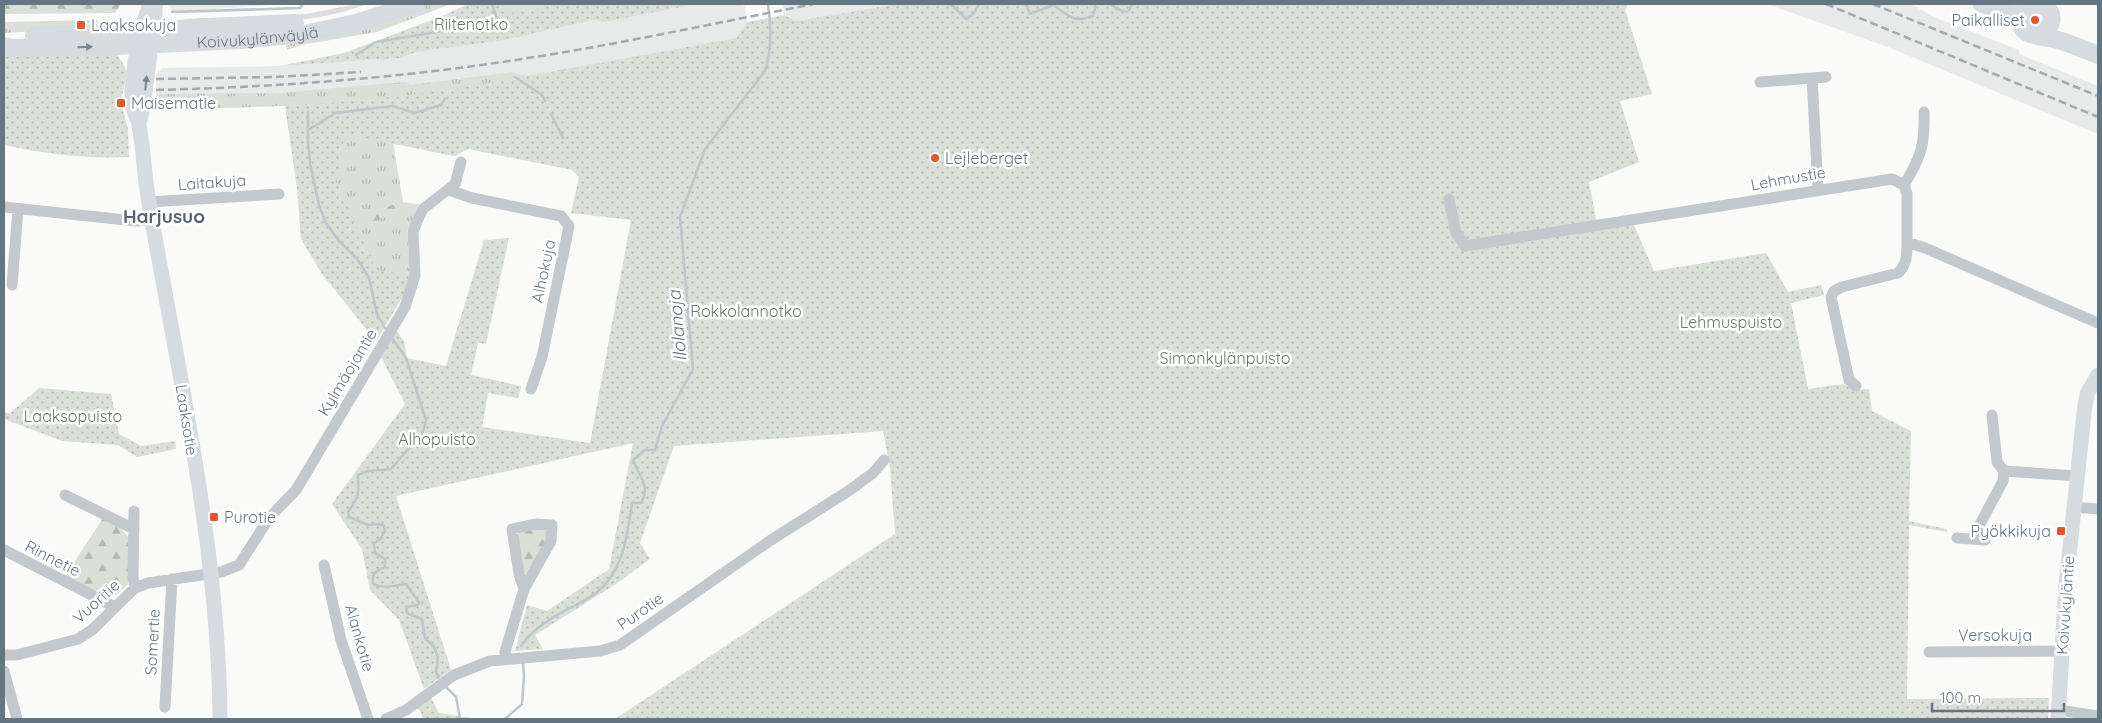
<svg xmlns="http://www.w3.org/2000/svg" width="2102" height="723" font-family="Quicksand,sans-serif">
  <defs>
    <pattern id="grass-tufts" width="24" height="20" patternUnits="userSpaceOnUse" patternTransform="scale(1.25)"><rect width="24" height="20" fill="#dadfd7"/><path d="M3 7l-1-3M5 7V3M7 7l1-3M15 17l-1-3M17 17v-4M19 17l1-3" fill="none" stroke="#b4b9b4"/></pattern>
    <pattern id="forest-firs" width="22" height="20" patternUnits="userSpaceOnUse" patternTransform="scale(1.25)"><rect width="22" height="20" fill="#dadfd7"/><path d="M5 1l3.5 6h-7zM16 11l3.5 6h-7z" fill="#b4b9b4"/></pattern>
    <pattern id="park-dots" width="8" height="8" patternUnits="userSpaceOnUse" patternTransform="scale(1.25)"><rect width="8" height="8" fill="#dadfd7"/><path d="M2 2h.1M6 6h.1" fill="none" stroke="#b4b9b4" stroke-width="1.8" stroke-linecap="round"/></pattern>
  </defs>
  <rect width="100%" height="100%" fill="#fafaf8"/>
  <path fill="#e8e9e9" d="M170,4H286L172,12Z
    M697,4H741L745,7L747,22L738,38L525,76L157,110L156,74L162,68L279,66L400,58L416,52L505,40L593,20L605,22Z
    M783,4H897L796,21L784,15Z
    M1767,4H1911L1934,17L2019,50V54L2098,86V134L1888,47Z"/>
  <path fill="url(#grass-tufts)" d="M357,4H367C308,27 244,22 182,22L185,19L306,14Z
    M426,4H451L377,32L301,45L287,50L286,46L295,42L386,18Z
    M96,20L99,21L98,23H78V26L39,31L4,33V22Z
    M738,38L549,102L454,156L393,143L403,202L352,218L406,207L408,203L419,204L407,231L410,275L389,320L285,106L157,110L156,94L278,93L405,82L411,85L512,72L525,76Z"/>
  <path fill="url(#forest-firs)" d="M4,4H121L115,13L4,14Z
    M403,202L408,203L406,207L358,229L352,217Z
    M103,518L118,525L128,537V584L115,596L102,597L64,578Z
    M542,527L547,531L548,538L528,574H524L516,538L520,531Z"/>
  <path fill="url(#park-dots)" d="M468,4H697L605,22L593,20L505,40L416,52L400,58L279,66L344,53L440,17Z
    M897,4H1628L1625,10L1652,94L1620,101L1639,162L1589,182L1597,224L1634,225L1654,271L1766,253L1788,292L1821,285L1824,295L1791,303L1808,389L1843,384L1855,390L1869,389L1872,411L1911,431L1909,521L1947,529V532L1909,525L1907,699L2049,698L2048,719H615L895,534L890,468L883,431L674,446L640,543L650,559L616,584L535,635L543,649L515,651L527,605L547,611L609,569L633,443L396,496L451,670L424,689L399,620L370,590L362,549L332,504L405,404L381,357L396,330L404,341L407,358L446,366L484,240L509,238L486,344L478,343L471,375L521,386L518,398L488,393L482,427L590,443L631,220L571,213L579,177L572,170L468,149L454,156L345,134L336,182L376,270L410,275L405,293L376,341L322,274L301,239L297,188L285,106C438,99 587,65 737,38L747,22L784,15L796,21Z
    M115,50C116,58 123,60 125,68C128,77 123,88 122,98H119V107H122L128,129L129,157C87,159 45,154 4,145V51Z
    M39,388L111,394L119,434L141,446L175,441L176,449L137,457L118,445L62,441L4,419V412L9,414Z
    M430,696L439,713L476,719H423L421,712L416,707Z"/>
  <path fill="#dadfd7" d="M502,4H564L506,14Z"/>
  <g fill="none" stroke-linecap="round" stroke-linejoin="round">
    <path stroke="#bbc7cb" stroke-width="2.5" d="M948,4L952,5L966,19L974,13L979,4
      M1026,4L1030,14L1053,5C1069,15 1072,24 1093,16L1096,4
      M1111,4L1117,9L1126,12L1129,10L1132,4
      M172,12L300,8L303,4
      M356,55L376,42L498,22L492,4
      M515,77L542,95L545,101
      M308,112V142L310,163L319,205L326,223L338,240L358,260L369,278L377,314L386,330
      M551,114L563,138
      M310,129L335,113L393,106L414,113L441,105L445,99
      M392,338L406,358L426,420L423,432L391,469L368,471L358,475C359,495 359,496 348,512L349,517L368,525L379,524L384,526L385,531L381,538L374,544L375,553L385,559V567C375,571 372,573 373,584C383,589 395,586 406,584L419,602L418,605L406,607L407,613L422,619L425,638L434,647L438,657L436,672L439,677
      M521,646C530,632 548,620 562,612C573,606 586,601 596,593C624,571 627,536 632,503H641C651,485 639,477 633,460L645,450H655L662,426L693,369L680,217L705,149L765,71C772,50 771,25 768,4
      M446,687L456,697L460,719
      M505,719L522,704L524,676L523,663"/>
    <path stroke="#c3c8cc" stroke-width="11" d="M1812,78L1826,77
      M1760,82L1812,78L1818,189
      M1904,185C1921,157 1925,145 1924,112
      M449,190L472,198L561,216L569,226L542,357L531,389
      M1449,199L1456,233L1465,246L1892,179L1904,185L1907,194V242L1925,248L2098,323
      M148,202L279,194
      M4,207L135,221L152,220
      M12,285L18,209
      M1856,386L1849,380L1831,297L1834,291L1842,287L1898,273C1907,265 1907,254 1907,242
      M1992,415L1997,462L2004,471
      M65,495L134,529
      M2074,507L2098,509
      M134,511L133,578L135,588
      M1957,538L1985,540
      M1972,539L2003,481L2004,471L2077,476
      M4,550L115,607
      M324,565L341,640L368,719
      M1929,652L2061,651
      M4,655H17L78,639L92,630L135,588L148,583L221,572L239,565L269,518L296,490L405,307L415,275L413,232L417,221L423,209L455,184L461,162
      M506,658L505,652L524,589L551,541L552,525L535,524L512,529L519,574L524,589
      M4,671L17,719
      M165,707L172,579
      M2059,710L2098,716
      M386,719L406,710L454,675L490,661L600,651L620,645L771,540L850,490L873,473L884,460"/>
    <path stroke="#d6dbdf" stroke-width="15" d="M151,4C140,24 129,84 133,107C134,113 138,118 139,125C144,151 144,177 149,203C178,373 219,547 220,719
      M139,123L143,107L155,16V4
      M2058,719L2066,585L2084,413L2087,394L2098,375"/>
    <g stroke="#d6dbdf" stroke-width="18">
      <path d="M1982,4L2013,14L2021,19"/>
      <path d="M2025,4C2031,5 2036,4 2041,5C2058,11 2052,30 2040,35"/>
      <path d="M2031,5C2021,10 2015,26 2028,33C2035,37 2046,37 2054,39C2070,43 2084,49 2098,55"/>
      <path d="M34,36L295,23"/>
      <path id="s1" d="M4,46L11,48L116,46L241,40L304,34L356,23L416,4"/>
    </g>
    <path stroke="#a2aab0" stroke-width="2.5" stroke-dasharray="8 4" stroke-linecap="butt" d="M1826,4L2098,117
      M1873,4L2098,96
      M156,79L276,77L361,72
      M156,90C272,87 387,79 502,62C606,47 710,24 814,4"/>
  </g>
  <defs><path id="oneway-solid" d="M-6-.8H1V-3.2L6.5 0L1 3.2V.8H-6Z" transform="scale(1.25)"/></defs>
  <g fill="#768591">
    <use href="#oneway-solid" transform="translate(85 47) rotate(-1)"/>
    <use href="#oneway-solid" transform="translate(146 83) rotate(-84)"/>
  </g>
  <g fill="#e4572e" stroke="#fff" stroke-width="2">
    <circle cx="2035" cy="20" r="5"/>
    <rect x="76" y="20" width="10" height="10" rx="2.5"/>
    <rect x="116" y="98" width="10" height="10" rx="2.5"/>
    <circle cx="935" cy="158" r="5"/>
    <rect x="209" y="512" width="10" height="10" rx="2.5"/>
    <rect x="2056" y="526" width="10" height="10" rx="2.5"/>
  </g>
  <g text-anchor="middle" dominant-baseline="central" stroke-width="5" stroke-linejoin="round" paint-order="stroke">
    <g font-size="16" fill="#657683" stroke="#fff" text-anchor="start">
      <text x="2025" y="20" text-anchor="end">Paikalliset</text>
      <text x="91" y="25">Laaksokuja</text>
      <text x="131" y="103">Maisematie</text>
      <text x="945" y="158">Lejleberget</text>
      <text x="224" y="517">Purotie</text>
      <text x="2051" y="531" text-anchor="end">Pyökkikuja</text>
    </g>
    <g font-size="16" fill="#687a64" stroke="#fff">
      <text x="471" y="24">Riitenotko</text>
      <text x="746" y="311">Rokkolannotko</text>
      <text x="1731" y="322">Lehmuspuisto</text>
      <text x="1225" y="358">Simonkylänpuisto</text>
      <text x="73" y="416">Laaksopuisto</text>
      <text x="437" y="439">Alhopuisto</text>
    </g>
    <g font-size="16" fill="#657683" stroke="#fff">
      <text stroke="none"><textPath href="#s1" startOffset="254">Koivukylänväylä</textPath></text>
      <text transform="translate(1788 178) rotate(-10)">Lehmustie</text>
      <text transform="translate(212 182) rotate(-4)">Laitakuja</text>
      <text transform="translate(543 271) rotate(-78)">Alhokuja</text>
      <text transform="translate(347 372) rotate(-59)">Kylmäojantie</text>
      <text transform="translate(187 420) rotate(81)">Laaksotie</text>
      <text transform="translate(53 558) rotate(27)">Rinnetie</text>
      <text transform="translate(96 601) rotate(-42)">Vuoritie</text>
      <text transform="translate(2065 605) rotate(-86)">Koivukyläntie</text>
      <text transform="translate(640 611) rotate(-35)">Purotie</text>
      <text x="1995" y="635">Versokuja</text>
      <text transform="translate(360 638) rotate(74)">Alankotie</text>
      <text transform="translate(152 642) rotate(-87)">Somertie</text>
    </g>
    <g font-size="18" font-style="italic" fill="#60757c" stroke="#fff">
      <text transform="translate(677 326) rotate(-95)">Ilolanoja</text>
    </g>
    <g font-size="19" font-weight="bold" fill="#57646e" stroke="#fff">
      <text x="164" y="216">Harjusuo</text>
    </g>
  </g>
  <rect width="2102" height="723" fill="none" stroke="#657683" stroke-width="10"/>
  <path d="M1932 703v8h132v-8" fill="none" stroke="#657683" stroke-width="2.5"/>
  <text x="1940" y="703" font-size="15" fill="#657683" stroke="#ffffff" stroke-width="4" paint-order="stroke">100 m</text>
</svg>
